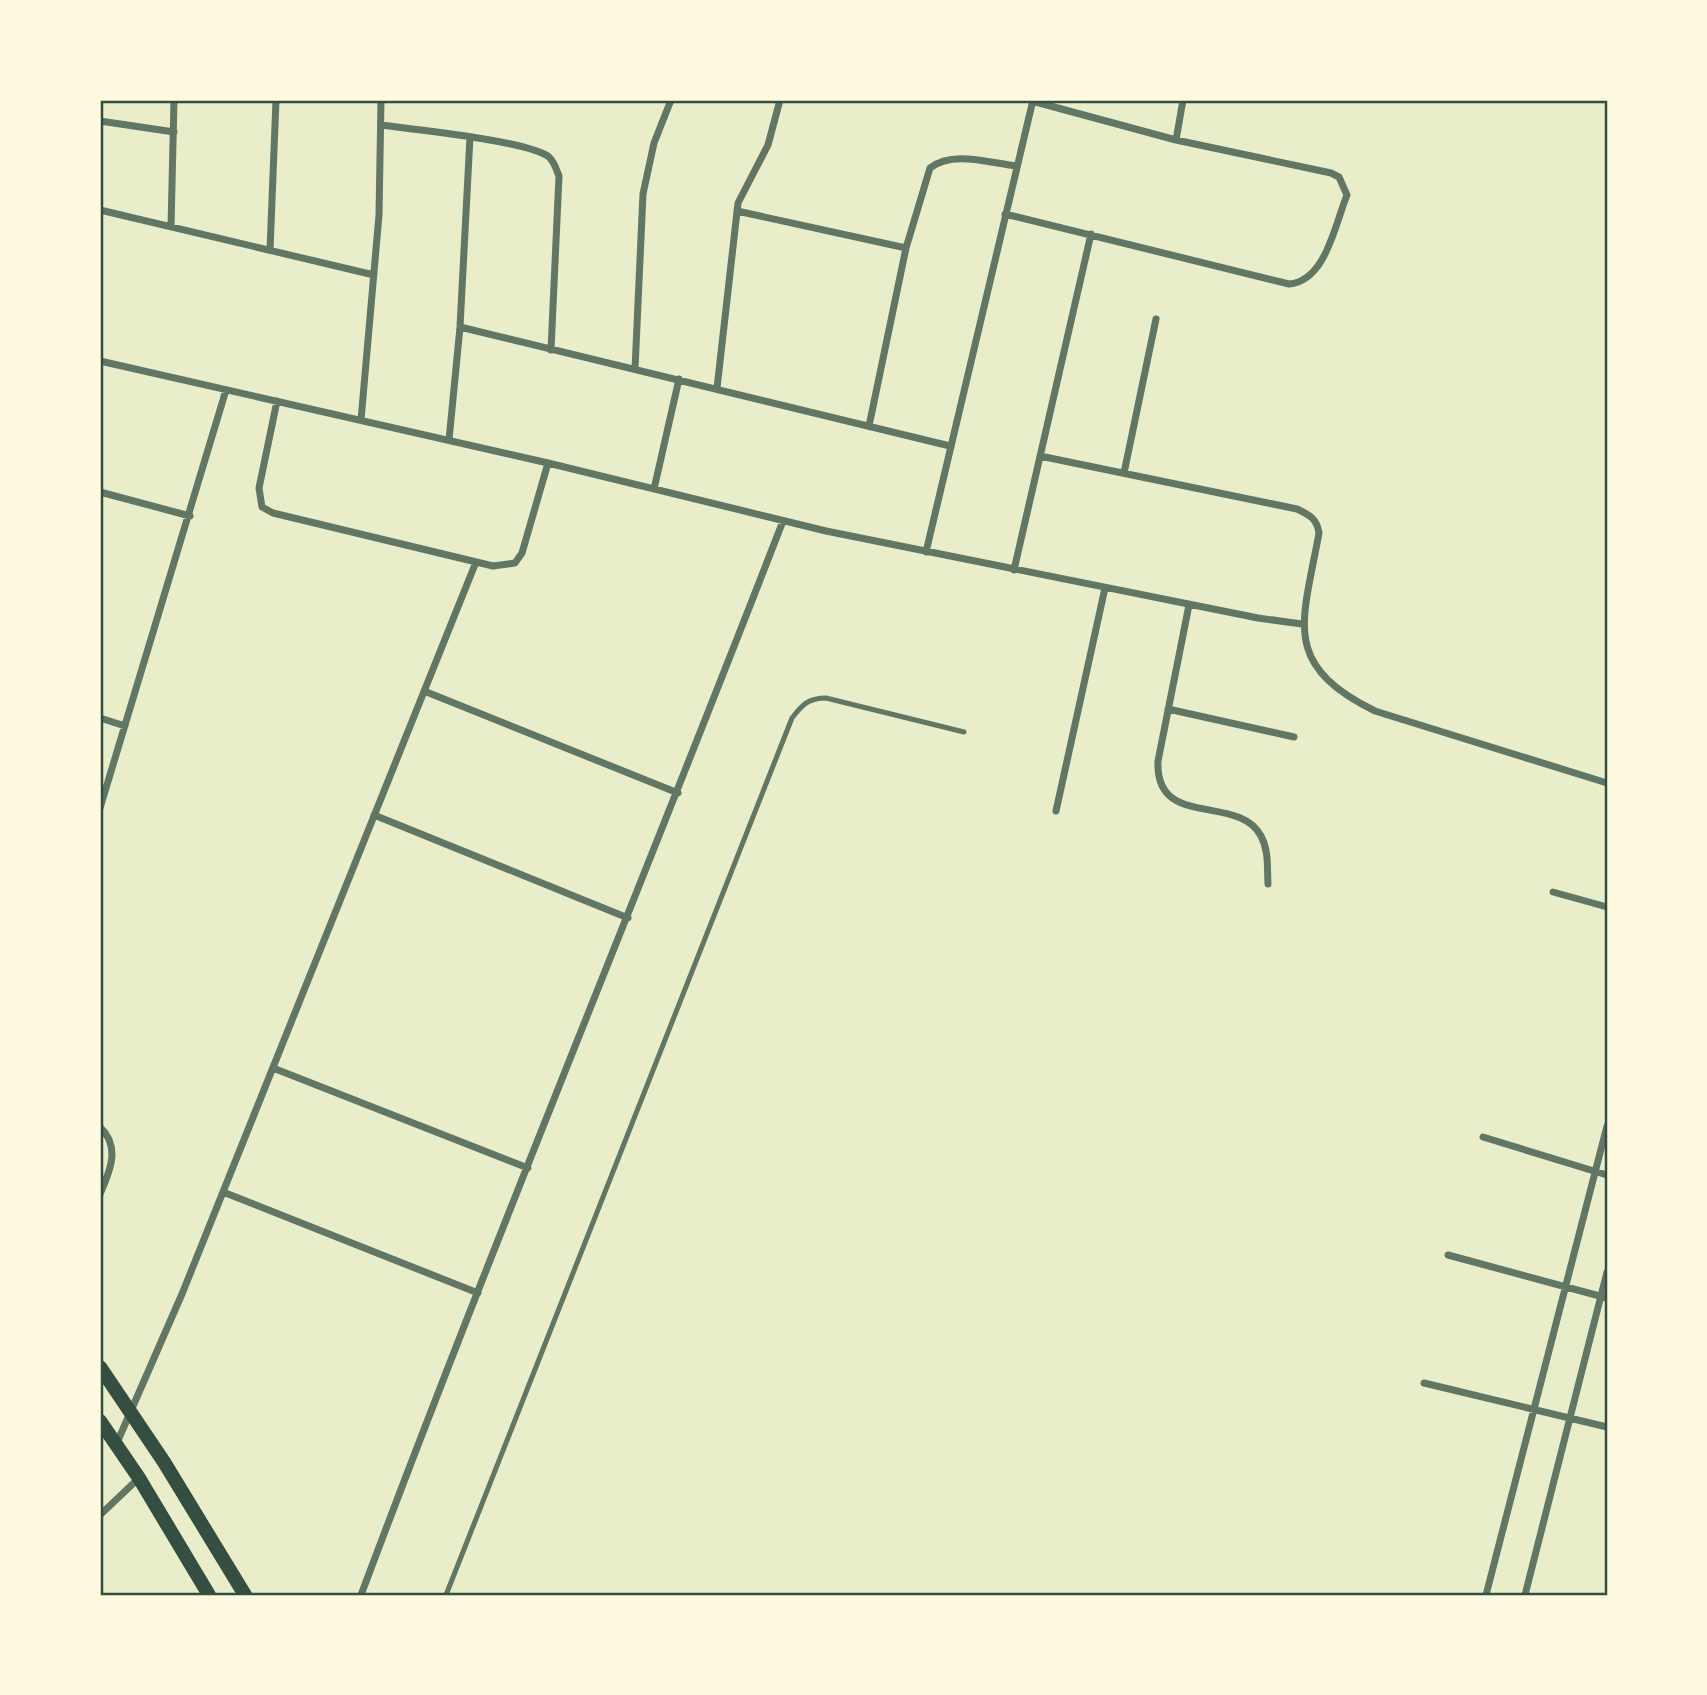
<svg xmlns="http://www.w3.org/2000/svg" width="1707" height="1695" font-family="'Source Serif 4',serif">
  <rect width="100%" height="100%" fill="#e9edc9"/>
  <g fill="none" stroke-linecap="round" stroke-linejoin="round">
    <path stroke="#617663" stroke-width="5" d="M446,1595L792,718C802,705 808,698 826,698L964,732"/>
    <path stroke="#617663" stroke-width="7" d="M100,121L174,132
      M381,125C412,129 529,141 549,157C555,163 556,169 559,176L551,350
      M1176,140L1183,100
      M100,210L374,275
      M737,211L906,248
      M1005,214L1289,284C1326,281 1335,224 1347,195L1339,177L1331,173L1176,140L1032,101
      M171,227L174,100
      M270,250L276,100
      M460,327L950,446
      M100,361L548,463L826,531L1258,618L1302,624
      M635,369L643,194L654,143L671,100
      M717,388L738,203L768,145L780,100
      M277,401L259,488L262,507L273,513L493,566L515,563L522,553L548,463
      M361,420L379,215L381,100
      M869,426L906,248L930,168C952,150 990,163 1017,166
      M449,440L460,327L470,137
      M1040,456L1297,509C1310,515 1317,519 1319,533C1303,622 1280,664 1375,711L1607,783
      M1124,473L1156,319
      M654,489L679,379
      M100,492L190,516
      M926,552L1033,100
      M1014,570L1091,234
      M1189,605L1158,761C1155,830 1238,793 1261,836C1269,851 1267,867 1268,884
      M424,691L678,793
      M1168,709L1294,737
      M100,718L125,726
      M100,808L226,390
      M1056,811L1105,588
      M374,815L628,918
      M1553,892L1607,907
      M273,1068L528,1168
      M100,1127C121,1147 110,1171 100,1194
      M1483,1137L1607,1175
      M223,1192L478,1293
      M1448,1255L1607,1298
      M1424,1383L1607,1427
      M116,1445L182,1294L476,562
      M100,1515L139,1478
      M361,1595C496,1235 644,880 783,521
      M1486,1595L1607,1126
      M1525,1595L1607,1272"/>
    <path stroke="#344e41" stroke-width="14" d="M100,1367L164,1462L245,1595
      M100,1421L139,1478L209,1595"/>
  </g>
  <rect width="1707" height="1695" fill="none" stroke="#fefae0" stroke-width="203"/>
  <rect x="102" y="102" width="1504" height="1492" fill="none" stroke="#344e41" stroke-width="2.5"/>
</svg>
